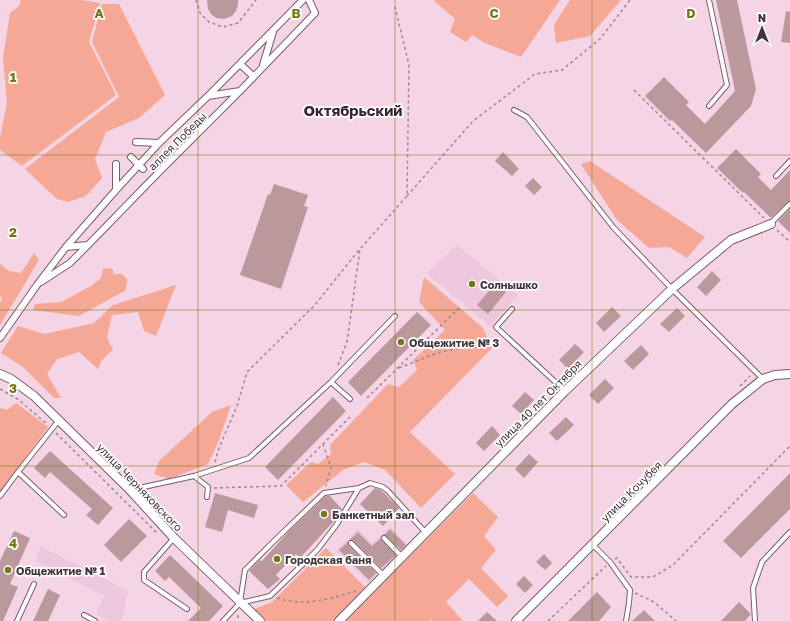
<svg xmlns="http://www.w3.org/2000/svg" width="790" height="621" font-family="'Golos Text',sans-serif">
  <rect width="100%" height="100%" fill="#f5d5e5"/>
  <path fill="#eec7dc" d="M457,245L518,295L490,326L426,273Z
    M390,527L408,545L369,583L336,550L357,529L372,543Z
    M41,546L128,591L123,615L120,621H108L96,614L104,596L35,561Z"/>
  <path fill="#f4a895" d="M21,0H81L100,3L89,42L116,95L22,166L0,150V137L7,103L3,58L10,13L19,6Z
    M433,0H560L521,57L485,43L472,35L466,42L450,32L455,19Z
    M570,0H621L590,36L556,43L554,25Z
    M102,4H119L165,95L139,118L106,132L95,159L102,178L86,196L68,202L57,199L25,169L119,97L92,42Z
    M590,161L705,237L687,258L669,247L649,248L617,220L581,164Z
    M34,253L39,260L0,325V303L2,298L0,296V264L9,271L21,273Z
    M103,268L113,269V274H122L127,279L126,290L79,316L33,310L35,304L61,302L91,286L101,278Z
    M424,277L483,328L492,348L410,432L455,474L421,508L385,470L364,462L343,470L303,502L286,485L311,462L318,464L331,454L330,445L388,384L399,387L417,370L413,360L445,330L419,302Z
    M176,285L156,336L144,331L138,312L112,315L107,337L113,350L102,360L98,369L79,352L57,359L47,374L61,398H54L23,367L1,353L18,326L45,334L94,323L113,305Z
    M16,403L48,427L0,492V408L7,410Z
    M231,405L218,443L208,464L169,479L154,474L159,461L212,412Z
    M473,493L498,517L484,536L496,550L481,568L508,596L497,607L469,579L446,602L463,621H433L431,620L429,621H345Z
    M326,548L367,589L336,621H266L254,609L272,602Z"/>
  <path fill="#ba989c" d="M207,0H238V5L236,11L232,16L224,19L216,18L211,14L208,9Z
    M716,0H737L756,89L751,106L706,153L672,120L670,121L645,96L664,77L689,102L686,105L705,124L735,91Z
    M786,11L790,12V43L781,42Z
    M736,149L761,174L758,177L771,190L790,170V201L771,218L744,192L743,193L717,168Z
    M503,152L519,169L512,176L495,161Z
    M533,178L542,187L534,195L525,186Z
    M274,184L308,195L304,206L308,207L281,289L240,275L268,194L270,195Z
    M790,209V233L778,221Z
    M712,271L721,280L706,296L697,287Z
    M496,283L506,292L488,314L477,305Z
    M612,307L621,316L604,332L596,323Z
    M677,308L685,316L669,332L660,324Z
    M417,312L431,325L361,396L348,382Z
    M575,344L584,352L568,369L559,360Z
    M641,345L649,354L633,370L624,361Z
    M605,379L614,388L598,404L589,395Z
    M525,392L534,400L521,414L512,406Z
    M333,397L346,411L278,480L265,467Z
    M566,417L574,425L557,441L549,433Z
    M492,426L500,435L484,451L476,443Z
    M50,451L113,508L98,525L86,515L92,509L50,472L45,478L34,468Z
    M529,454L538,462L524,478L515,469Z
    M790,473V509L741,558L723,541Z
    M375,488L381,490L399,508L383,526L360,504Z
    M215,493L258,505L254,518L228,510L222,532L205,527Z
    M326,496H330L342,509L336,519L300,558L296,554L276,575L280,579L268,589L249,571L260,560L262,561L289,531Z
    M129,519L147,536L121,562L104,545Z
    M390,529L406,545L401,550L384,535Z
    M14,531L30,538L10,584L18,587L3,621H0V561Z
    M358,532L372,546L381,538L396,555L381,568L353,541L350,540Z
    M348,542L349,545L376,573L369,580L339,550Z
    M544,554L552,563L545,570L536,562Z
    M170,555L223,606L209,621H188L201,608L169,577L165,581L155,571Z
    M524,576L533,585L525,593L516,584Z
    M48,589L60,595L48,621H33Z
    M597,592L611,607L599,621H568Z
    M739,602L751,614L745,621H721Z
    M644,610L655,621H632Z
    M487,612L497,621H478Z"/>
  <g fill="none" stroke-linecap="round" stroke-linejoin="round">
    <g stroke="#785d6b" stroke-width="6">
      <path id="service" d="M709,0L727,85L709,106
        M514,110L527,117L613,227L672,289L763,379
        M776,176L790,161
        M771,223L790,204
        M512,309L496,327L565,391
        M331,382L350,399
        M59,420L18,472L64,515
        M194,476L208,487L207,497
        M130,490L194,476L249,458L331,382L395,316
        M0,496L18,472
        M174,538L144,572V580L187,609
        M384,538L402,557
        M351,543L384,576
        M593,545L610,562L630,590L629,603L626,621
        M240,602L245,570L274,541L324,493L359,488
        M84,615L95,621
        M17,621L34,584
        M223,621L240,603L270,596L302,565L318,549L337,524L359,488L370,483L383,487L388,491L426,533
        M755,621L753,588L762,562L790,532"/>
    </g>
    <g stroke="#785d6b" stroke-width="8">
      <path id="pedestrian" d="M240,64L253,76
        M263,65L273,32
        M208,96L240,91
        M136,142L159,143
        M131,157L143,169
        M116,190V164
        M66,247L88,245
        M41,282L70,263L88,245L161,170L240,91L315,13L309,0
        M0,338L37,285L66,247L116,190L159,143L208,96L303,0"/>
    </g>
    <g stroke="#785d6b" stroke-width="10">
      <path id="minor" d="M0,374L11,379L34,396L130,490L174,538L260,621
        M339,621L565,391L672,289L731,240L771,224
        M516,621L732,404L763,379L775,375L790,374"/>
    </g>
    <path stroke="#9c8591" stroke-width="1.5" stroke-dasharray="3 3" stroke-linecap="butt" d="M196,0L200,13L209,22L223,27L238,23L256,0
      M634,90L764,218
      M407,196L473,121L535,74L562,70L600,39L630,0
      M777,230L790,242
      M338,365L347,342L360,249L407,196L409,65L395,7
      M399,368L437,353L467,346L484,349L500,339
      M740,386L750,376
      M0,389L19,400L48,425
      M367,398L460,307
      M56,433L157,533
      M323,444L331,468L326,486
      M215,462L219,448L237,406L247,372L314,306L359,250
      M214,488L281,486L350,417
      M615,559L617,558L631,577H653L673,565L790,446
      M635,593L654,602L676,621
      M277,598C306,607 328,599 356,591
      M238,615V621
      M548,621L606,566"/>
    <use href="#service" stroke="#fff" stroke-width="4"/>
    <use href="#pedestrian" stroke="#fff" stroke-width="6"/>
    <use href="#minor" stroke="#fff" stroke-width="8"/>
  </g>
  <path fill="none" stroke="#787418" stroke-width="1" stroke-opacity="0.55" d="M198,0V621M395,0V621M592,0V621M0,155H790M0,310H790M0,466H790"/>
  <g fill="#787418" stroke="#fff" stroke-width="1.5">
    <circle cx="472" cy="284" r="4"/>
    <circle cx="401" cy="342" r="4"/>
    <circle cx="324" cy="514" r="4"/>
    <circle cx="277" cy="559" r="4"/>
    <circle cx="8" cy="570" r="4"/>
  </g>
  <g text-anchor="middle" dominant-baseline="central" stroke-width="3.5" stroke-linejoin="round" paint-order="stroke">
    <g font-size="11" fill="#40333a" stroke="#fff">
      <text transform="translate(177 141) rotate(-45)">аллея Победы</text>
      <text transform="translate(538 403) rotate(-45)">улица 40 лет Октября</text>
      <text transform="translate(140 487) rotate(46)">улица Черняховского</text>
      <text transform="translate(631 491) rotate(-45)">улица Кочубея</text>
    </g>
    <g font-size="11" font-weight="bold" fill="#40333a" stroke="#fff" text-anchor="start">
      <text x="480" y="284">Солнышко</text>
      <text x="409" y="342">Общежитие № 3</text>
      <text x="332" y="514">Банкетный зал</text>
      <text x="285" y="559">Городская баня</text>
      <text x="16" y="570">Общежитие № 1</text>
    </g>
    <g font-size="15" font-weight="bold" fill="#3b2330" stroke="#fff">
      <text x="353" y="110">Октябрьский</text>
    </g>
  </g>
  <g font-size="13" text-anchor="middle" font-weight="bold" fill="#787418" stroke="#fff" stroke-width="3.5" stroke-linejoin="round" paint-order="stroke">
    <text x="99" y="18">A</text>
    <text x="296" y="18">B</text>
    <text x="494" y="18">C</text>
    <text x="691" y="18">D</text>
    <text x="13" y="82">1</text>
    <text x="13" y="237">2</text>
    <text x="13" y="393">3</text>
    <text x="13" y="548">4</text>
  </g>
  <g transform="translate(762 28)" stroke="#ffffff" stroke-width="3" paint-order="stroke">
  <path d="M0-3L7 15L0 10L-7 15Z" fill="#40333a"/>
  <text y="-6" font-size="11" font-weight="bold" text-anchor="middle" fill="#40333a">N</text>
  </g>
</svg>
